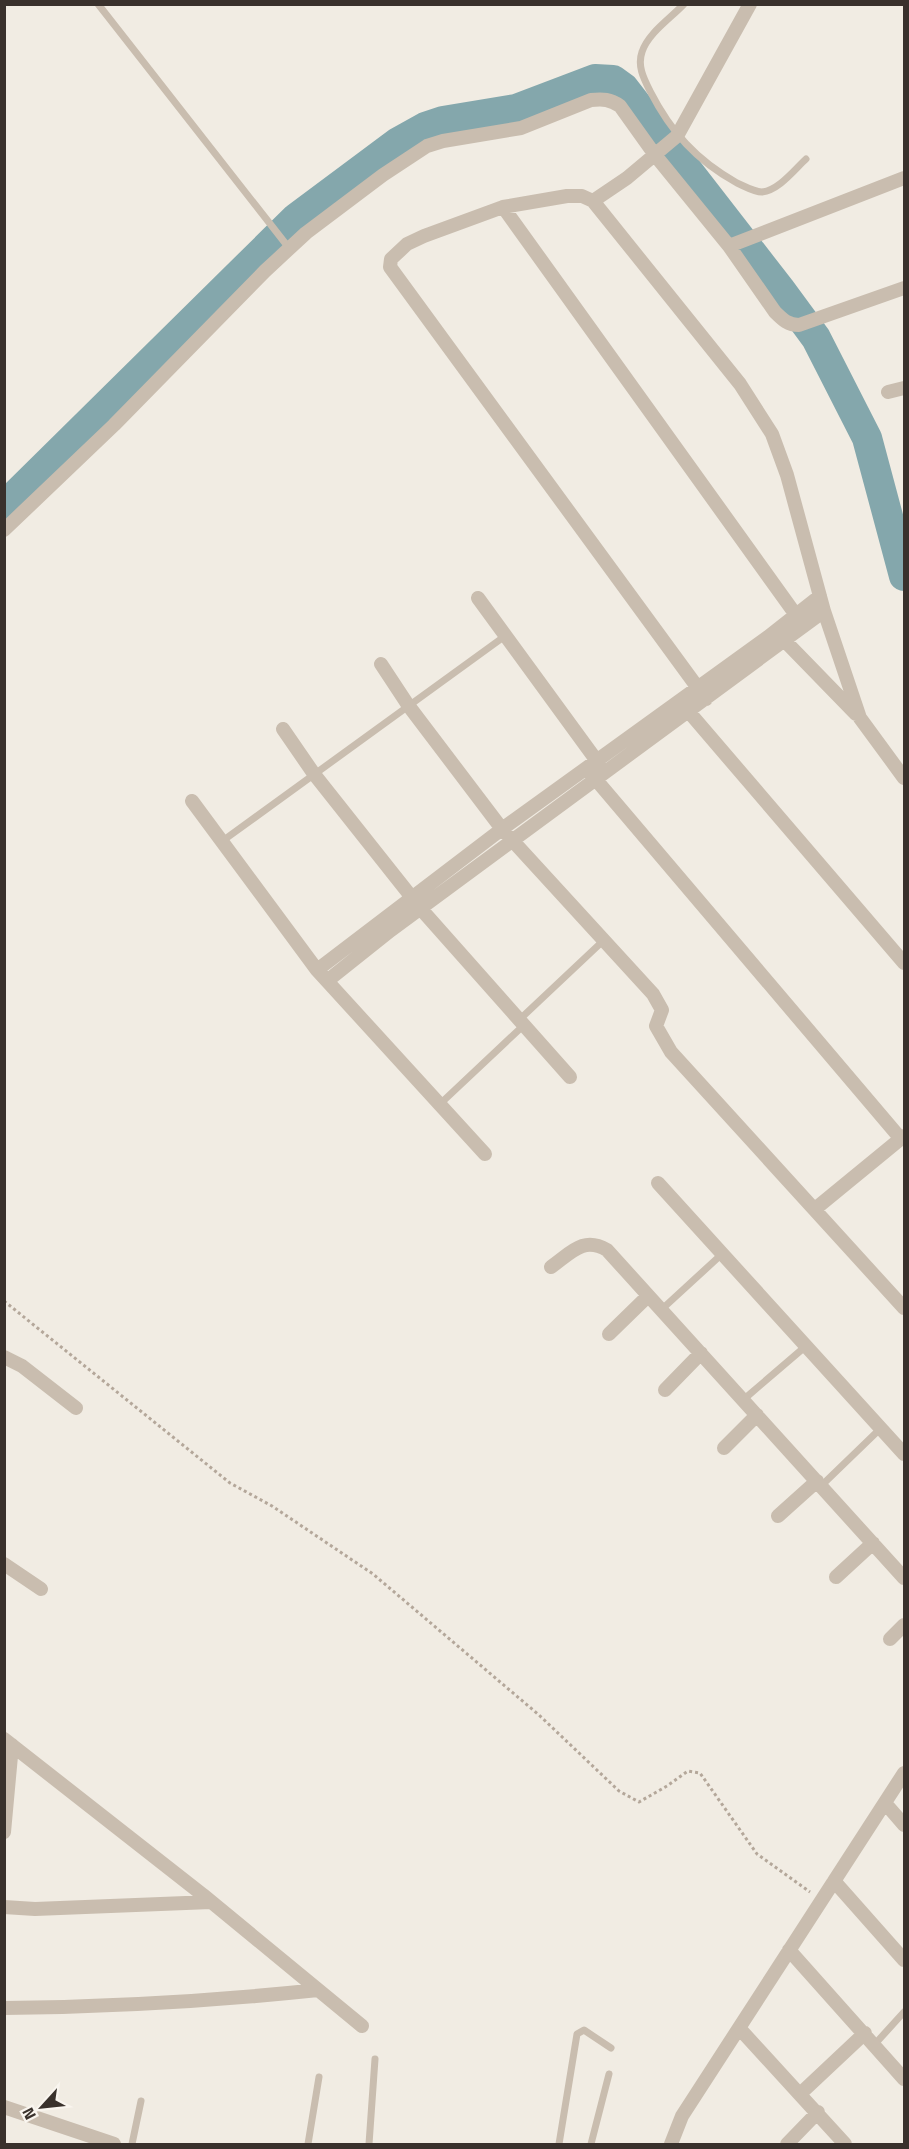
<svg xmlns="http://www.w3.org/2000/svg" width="909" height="2149" font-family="'Titillium Web',sans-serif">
  <rect width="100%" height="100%" fill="#f1ece3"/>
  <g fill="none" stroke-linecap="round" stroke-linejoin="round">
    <path stroke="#84a7ac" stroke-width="30" d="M4,506L296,218L398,142L425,127L443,121L516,109L595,79L613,80L624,88L780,289L816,338L867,438L904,576"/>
    <path stroke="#b4a79a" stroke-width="3" stroke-dasharray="3 3" stroke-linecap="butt" d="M4,1301L230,1483L272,1506L373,1574L539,1715L619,1791L639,1802L667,1786L688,1771L700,1773L757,1854L810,1892"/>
    <path stroke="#c9bdaf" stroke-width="7" d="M98,4L289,248
      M684,4C671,18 648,33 642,52C637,66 644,79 650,91C671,132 696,160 737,183C744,186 754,192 762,192C779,190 794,170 806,159
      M221,842L505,636
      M519,1020L604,940
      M440,1104L524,1025
      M661,1310L722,1254
      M743,1400L806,1346
      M821,1486L881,1428
      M875,2044L904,2012
      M132,2144L141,2101
      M308,2144L319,2077
      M369,2144L375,2059
      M559,2144L577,2034L584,2030L611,2048
      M591,2144L609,2074"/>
    <path stroke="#c9bdaf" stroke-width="14" d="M750,4L677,136L627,178L593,201L740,384L772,434L787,475L824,611L860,718L904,778
      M593,201L582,196H567L503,207L424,236L407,244L391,259L390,267L706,699
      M503,207L801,622
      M729,246L904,178
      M888,392L904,388
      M4,530L114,425L265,271L306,233L383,175L427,146L443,141L521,128L591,100C603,99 610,99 620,106L655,155L729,246L775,312C783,320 788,325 799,325L904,288
      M478,598L602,768
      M785,641L856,714
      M381,664L408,705L502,829L653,994L662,1010L656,1026L671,1052L904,1308
      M683,705L904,963
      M283,729L314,774L421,909L570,1077
      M592,775L901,1139
      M192,801L317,970L485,1154
      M317,970L502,829L768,637L820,596
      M327,981L391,930L824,611
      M658,1183L904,1454
      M815,1209L904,1136
      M551,1267C571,1253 583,1236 607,1250L904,1578
      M609,1334L648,1296
      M4,1357L22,1366L76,1408
      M665,1390L701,1353
      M724,1448L757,1415
      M778,1516L817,1481
      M4,1564L41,1589
      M836,1577L873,1543
      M890,1639L904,1625
      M4,1739L203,1895L362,2026
      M885,1803L904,1825
      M4,1832L12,1745
      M834,1881L904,1960
      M4,1907L35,1909L211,1902
      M789,1950L904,2079
      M4,2008C109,2007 214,2001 318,1990
      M739,2028L845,2144
      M800,2094L865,2033
      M4,2107L114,2144
      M671,2144L682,2116L904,1773
      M787,2144L818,2112"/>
  </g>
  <rect width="909" height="2149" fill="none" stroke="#39312c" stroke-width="12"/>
  <g transform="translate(42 2107) rotate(243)" stroke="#f9f5ef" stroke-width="4.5" paint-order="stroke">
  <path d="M0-4.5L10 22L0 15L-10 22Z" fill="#39312c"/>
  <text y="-9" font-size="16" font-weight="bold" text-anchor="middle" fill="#39312c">N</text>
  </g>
</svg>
